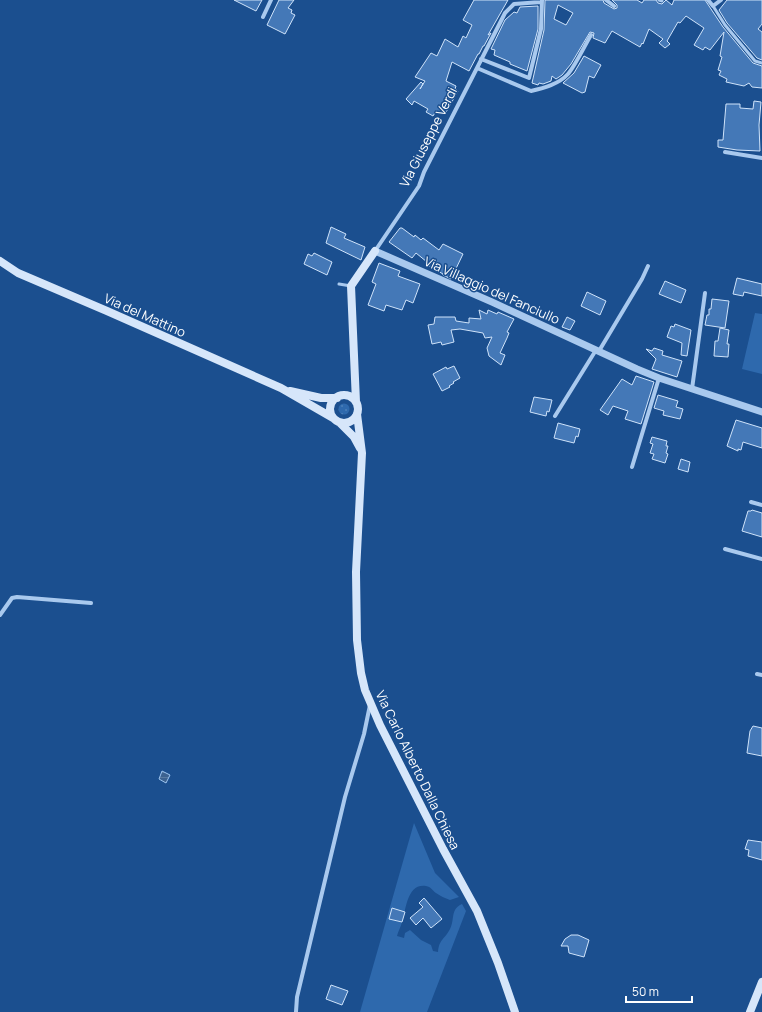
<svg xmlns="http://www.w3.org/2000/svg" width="762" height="1012" font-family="Manrope,sans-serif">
  <defs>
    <pattern id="grass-dots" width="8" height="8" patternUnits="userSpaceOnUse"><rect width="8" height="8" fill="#2e69ad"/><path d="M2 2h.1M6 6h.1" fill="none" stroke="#4d80b9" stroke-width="1.8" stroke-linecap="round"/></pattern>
    <pattern id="water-rules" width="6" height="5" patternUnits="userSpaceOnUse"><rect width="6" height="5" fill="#3c6290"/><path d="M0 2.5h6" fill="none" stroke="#597aa1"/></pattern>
  </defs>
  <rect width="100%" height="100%" fill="#1b4f8f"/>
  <path fill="url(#grass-dots)" d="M338.5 409a5.5 5.5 0 1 1 11 0a5.5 5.5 0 1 1-11 0Z"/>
  <path fill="#2e69ad" d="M755,313L762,314V374L742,369Z
    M414,823L435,873L459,897L450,900C445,898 440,896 436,893C432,890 431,887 426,886C407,883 406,910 402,922C401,927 398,931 397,936L404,938L405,933L410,930L421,940L431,945L433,951L438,952C439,939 445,939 450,929C455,920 450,909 462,904L466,911L427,1012H360Z"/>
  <path fill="url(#water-rules)" stroke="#9cc4f0" d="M162,771L170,775L166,783L159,779Z"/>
  <path fill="#4478b7" stroke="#cfe3fa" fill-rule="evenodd" d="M234,0H262L256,11Z
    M279,0H294L288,8L292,10L291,13L295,15L285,34L267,25Z
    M474,0H508L488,35L491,33L484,46H483L479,54H478L469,71L452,62L446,81L456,86L455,89L458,91L445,114L436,111L433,116L426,112L428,109L414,101L412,105L406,99L421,82L423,84L420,89L425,81L415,77L431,53L437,56L445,39L458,47L463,36L466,38L472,25L463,20Z
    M545,0H603L604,3L614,9L617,8V5L612,0H637L642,3L644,0H656L658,3L662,4L666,0L672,5L674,0H705L723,27L753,63L762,66V88L752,87L749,83L744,86L726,82L727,79L719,75L721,71L718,70L722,57L720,56L724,32L710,50L705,47L703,50L694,45L704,28L686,16L680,23L678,22L667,41L670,44L665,48L659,43L663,39L649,29L643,44L642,43L640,47L612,31L605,43L593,38L594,33L590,32L571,64L562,75L556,79L552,76L551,81L543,84L539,83L538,85L532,83L544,30ZM558,5L573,13L566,25L554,19Z
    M727,0H762V24L758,29L762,32V60L757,58L727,23L719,10Z
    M538,6V29L527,71L510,64V62L494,55L495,50L491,49L505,20L514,12L517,13L520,7Z
    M584,56L601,65L594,78L589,76L585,92L582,93L563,83L574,73Z
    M754,101L761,102L759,125L760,151L737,150L718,147V140H723L726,104H740V108L753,109Z
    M331,227L346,234L344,238L365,247L361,260L326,243Z
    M400,228H402L414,237L415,235L421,240L423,238L439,250L443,244L463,254L451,279L443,275V274L426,264L427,262L416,253L412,258L389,242Z
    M314,253L332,262L327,275L304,264L308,254L312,256Z
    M379,263L400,271L398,276L420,284L413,303L406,300L402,310L386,305L384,311L368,305L376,284L372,282Z
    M737,278L762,284V296L744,292L743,296L733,294Z
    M665,281L686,290L681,303L659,294Z
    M587,292L606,301L600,315L581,306Z
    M712,299L729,301L725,328L705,325L707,315H709V309H711Z
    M479,310L487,314L488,310L497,314L498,312L514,319L507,332L509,333L507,338L500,353L505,355L501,365L489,356L487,348L492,337L485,338L483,333L460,329L451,330L454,342L442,345L441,342L432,344L428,325L434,324L435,317H455L456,321L469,323V318L481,319Z
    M567,317L575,321L570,330L562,327Z
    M675,324L691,330L687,356L681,355L682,343L667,337L671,326L674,327Z
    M720,328L729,330L727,344H729L728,357L714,356L715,341H718Z
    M654,348L663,351L662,355L682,361L677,377L652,369L656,359L646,349L652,351Z
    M454,366L460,378L453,382L454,383L449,386L450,387L442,391L433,374L446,367L447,369Z
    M636,376L654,382L641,424L625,419L628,411L613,406L608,415L600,410L622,379L632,385Z
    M658,395L678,401L676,407L683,409L680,419L663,415L664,411L654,408Z
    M534,397L552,400L549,412L547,411L546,416L530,412Z
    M736,420L762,428V448L743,442L741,450L738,449V451L727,446Z
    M558,423L580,429L578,437L576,436L574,443L554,438Z
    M652,437L667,441L666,446H668L666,453L668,454L665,463L652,459L654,454L650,453L653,444L650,443Z
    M681,459L690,462L688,472L678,469Z
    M752,510L762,513V537L742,531L748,511H751Z
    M753,726L762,728V756L747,753L750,731Z
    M748,840L762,842V860L748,856L749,850L745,849Z
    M424,898L442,919L431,928L423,918L416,925L410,918L423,907L419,903Z
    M392,908L405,912L402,922L389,919Z
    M571,935H578L589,940L584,957L569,953L568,946H561L565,939Z
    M331,985L348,991L342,1005L326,999Z"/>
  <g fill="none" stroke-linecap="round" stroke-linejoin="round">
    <path stroke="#a9c9ee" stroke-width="3" d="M659,0L662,1
      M713,6L725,25L755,61L762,63
      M339,284L351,286"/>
    <path stroke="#a9c9ee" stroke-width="4" d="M606,0L614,6
      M708,0L713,6L721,0
      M514,4L541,2
      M263,17L271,0
      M481,59L529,78L541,29L542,0
      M477,68L531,91C544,88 559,84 568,74C575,66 585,45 591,35
      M725,152L762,158
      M375,251L419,186L424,172L505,13L514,4
      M599,351L642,279L648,266
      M692,389L705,293
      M555,416L596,350
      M632,467L659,378
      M751,502L762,505
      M725,549L762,559
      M0,615L12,598L17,597L91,603
      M757,674L762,675
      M296,1012L297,997L345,797L364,734L370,705"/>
    <path stroke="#a9c9ee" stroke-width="7" d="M375,251L492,302L637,369L659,378L762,412"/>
    <path stroke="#d6e6fa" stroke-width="8" d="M0,261L18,273L107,311L281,388L333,418
      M290,391L321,398H337
      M330 409a14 14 0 1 1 28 0a14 14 0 1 1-28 0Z
      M356,402L351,286L375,251
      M357,414L362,453L356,572L357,640L361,673L365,690L380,725L443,849L477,911L498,963L515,1012
      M340,423L354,437L360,448
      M750,1012L762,982"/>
  </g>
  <g text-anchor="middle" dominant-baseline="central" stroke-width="3" stroke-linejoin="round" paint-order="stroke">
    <g font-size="13" fill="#fff" stroke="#1b4f8f">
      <text transform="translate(428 137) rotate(-63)">Via Giuseppe Verdi</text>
      <text transform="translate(492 290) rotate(24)">Via Villaggio del Fanciullo</text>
      <text transform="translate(145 315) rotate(24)">Via del Mattino</text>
      <text transform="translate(418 770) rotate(64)">Via Carlo Alberto Dalla Chiesa</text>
    </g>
  </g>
  <path d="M626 996v6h66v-6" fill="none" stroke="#ffffff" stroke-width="2"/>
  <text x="632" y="996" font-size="12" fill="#ffffff" stroke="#1b4f8f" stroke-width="3" paint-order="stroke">50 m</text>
</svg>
